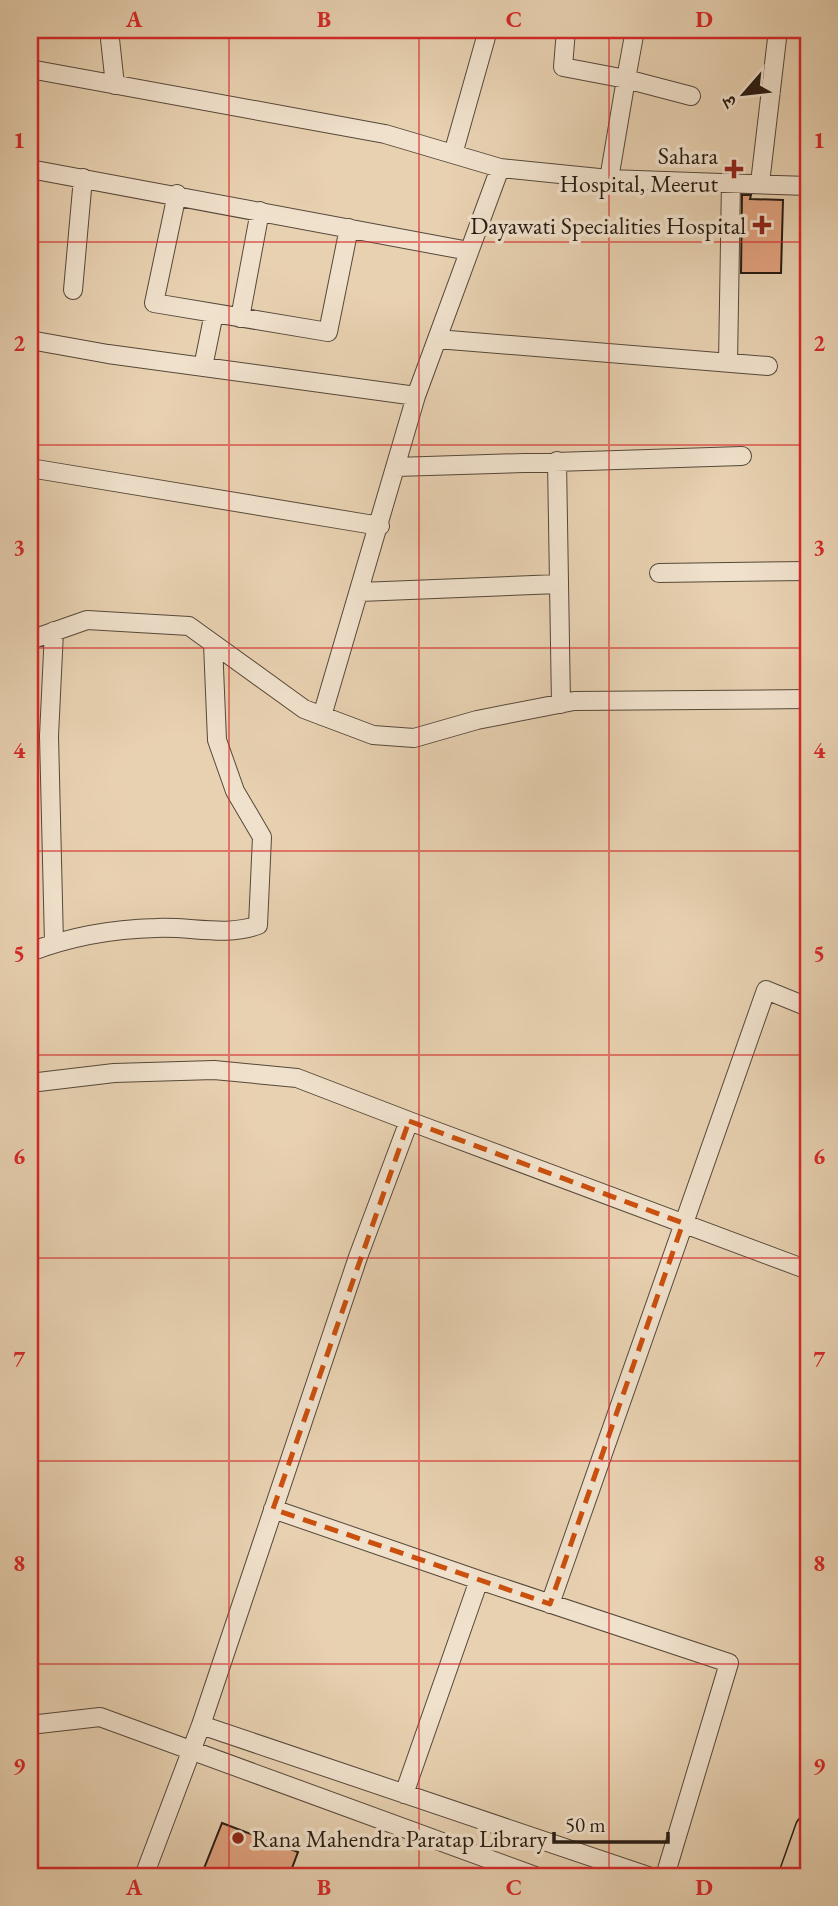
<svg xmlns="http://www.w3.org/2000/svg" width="838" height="1906" font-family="'EB Garamond','Noto Serif Devanagari',serif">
  <rect width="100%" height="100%" fill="#e8d1b1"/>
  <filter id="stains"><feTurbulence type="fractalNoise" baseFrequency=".00286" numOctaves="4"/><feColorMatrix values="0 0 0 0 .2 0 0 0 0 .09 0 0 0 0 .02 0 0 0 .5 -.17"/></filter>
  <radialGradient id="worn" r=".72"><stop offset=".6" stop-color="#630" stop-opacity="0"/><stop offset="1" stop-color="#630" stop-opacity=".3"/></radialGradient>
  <path fill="#e1a27e" stroke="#261a12" stroke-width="2" d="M742,195H751L750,199L783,200L781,273H741Z
    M222,1823L298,1852L289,1876H201Z"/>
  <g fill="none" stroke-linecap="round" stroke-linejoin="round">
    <g stroke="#56483a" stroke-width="20">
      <path id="minor" d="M109,30L115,85
        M566,30L563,67L626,79L609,179
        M635,30L626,79L691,96
        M30,69L385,134L500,168
        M453,154L488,30
        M30,169L469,251
        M760,183L778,30
        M177,194L154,303L328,332L349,228
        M73,290L83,178
        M240,318L260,211
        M437,339L768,366
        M30,340L108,354L416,396
        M728,363L731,182
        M203,367L214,313
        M557,461L561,704
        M396,467L742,456
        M30,468L380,526
        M659,573L808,571
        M360,592L558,584
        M30,640L87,620L189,626L304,709L373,735L414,738L477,720L574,701L808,699
        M322,716L416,396L500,168L609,179L808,186
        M54,943L49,736L54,631
        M30,952C69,937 114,929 156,928C190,926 226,937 258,925L262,837L235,791L217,740L213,644
        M30,1083L114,1073L214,1070L297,1078L409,1121L358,1257L201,1725
        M409,1121L808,1270
        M273,1509L479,1580
        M550,1604L766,990L808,1007
        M30,1725L100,1717L535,1876
        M404,1794L479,1580L729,1663L665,1876
        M144,1876L201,1725L648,1876"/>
    </g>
    <g stroke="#261a12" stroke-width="27">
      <path id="highway" d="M791,1876L808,1828"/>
    </g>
    <use href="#minor" stroke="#f0e1cc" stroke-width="18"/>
    <use href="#highway" stroke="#e8d1b1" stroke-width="24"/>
  </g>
  <path fill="none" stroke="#cb500d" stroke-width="5" stroke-dasharray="14 9" stroke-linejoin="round" d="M409,1121L683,1223L550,1604L273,1509Z"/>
  <path fill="none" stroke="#d62828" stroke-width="2" stroke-opacity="0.55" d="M229,30V1876M419,30V1876M609,30V1876M30,242H808M30,445H808M30,648H808M30,851H808M30,1055H808M30,1258H808M30,1461H808M30,1664H808"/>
  <g fill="#8f2418" stroke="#f0e1cc" stroke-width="2.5">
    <path d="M730.5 158.5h7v7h7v7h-7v7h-7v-7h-7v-7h7z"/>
    <path d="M758.5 214.5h7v7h7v7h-7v7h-7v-7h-7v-7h7z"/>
    <circle cx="238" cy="1838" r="7"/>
  </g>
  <g text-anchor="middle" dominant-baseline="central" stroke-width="7" stroke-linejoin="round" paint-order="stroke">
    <g font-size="24" fill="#261a12" stroke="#f0e1cc" text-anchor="end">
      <text x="718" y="155">Sahara<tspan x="718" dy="28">Hospital, Meerut</tspan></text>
      <text x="746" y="225">Dayawati Specialities Hospital</text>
      <text x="252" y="1838" text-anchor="start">Rana Mahendra Paratap Library</text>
    </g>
  </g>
  <rect width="838" height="1906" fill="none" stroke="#e8d1b1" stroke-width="77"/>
  <g transform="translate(744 94) rotate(242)" stroke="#f0e1cc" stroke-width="5" paint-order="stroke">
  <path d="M0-5L12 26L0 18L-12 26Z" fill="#261a12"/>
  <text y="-10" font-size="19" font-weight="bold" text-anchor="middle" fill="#261a12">उ</text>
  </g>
  <path d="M554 1832v10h114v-10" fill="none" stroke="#261a12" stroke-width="3.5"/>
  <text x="565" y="1832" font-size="21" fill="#261a12" stroke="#f0e1cc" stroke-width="5" paint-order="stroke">50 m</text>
  <rect x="38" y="38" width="762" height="1830" fill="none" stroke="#d62828" stroke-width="2.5"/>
  <g font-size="23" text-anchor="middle" font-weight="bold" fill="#d62828">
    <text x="134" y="27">A</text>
    <text x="324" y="27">B</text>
    <text x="514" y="27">C</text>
    <text x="704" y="27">D</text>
    <text x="19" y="148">1</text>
    <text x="819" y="148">1</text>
    <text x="19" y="351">2</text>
    <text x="819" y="351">2</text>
    <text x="19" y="555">3</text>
    <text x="819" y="555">3</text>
    <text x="19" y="758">4</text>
    <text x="819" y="758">4</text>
    <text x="19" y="961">5</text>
    <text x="819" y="961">5</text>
    <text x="19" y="1164">6</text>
    <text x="819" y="1164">6</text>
    <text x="19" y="1367">7</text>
    <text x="819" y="1367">7</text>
    <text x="19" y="1571">8</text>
    <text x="819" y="1571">8</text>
    <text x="19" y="1774">9</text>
    <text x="819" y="1774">9</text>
    <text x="134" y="1895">A</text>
    <text x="324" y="1895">B</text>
    <text x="514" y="1895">C</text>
    <text x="704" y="1895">D</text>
  </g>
  <rect width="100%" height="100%" filter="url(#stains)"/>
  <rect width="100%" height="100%" fill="url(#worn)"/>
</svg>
